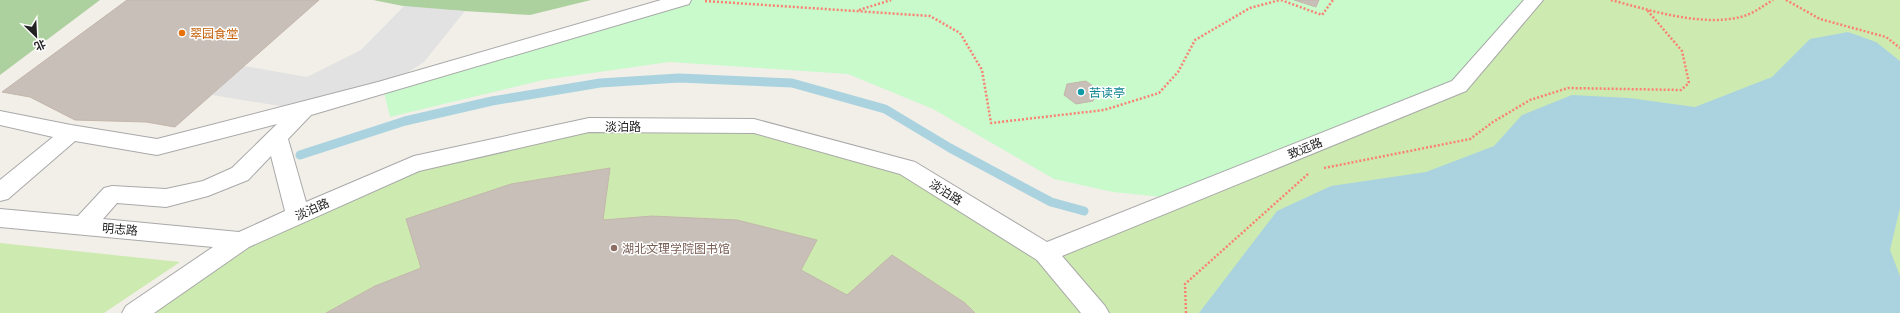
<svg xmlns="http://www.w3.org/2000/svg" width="1900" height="313" font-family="Lato,'Noto Sans SC',sans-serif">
  <rect width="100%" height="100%" fill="#f2efe9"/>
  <path fill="#cdebb0" d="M1534,0H1900V313H135L241,241L414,164L589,125L754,126L907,168L1045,253L1459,86Z
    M0,243L180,262L104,313H0Z"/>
  <path fill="#add19e" d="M0,0H100L0,75Z
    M373,0H591L530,15L413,8Z"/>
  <path fill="#c8facc" d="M682,0H1534L1459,86L1162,197L1113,192L1054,179L933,109L848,74L669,62L543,80L390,117L383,88Z"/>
  <path fill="#e2e2e2" d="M404,6L465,11L424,62L383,88L304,110L212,95L244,66L307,77L361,50Z"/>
  <path fill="#aad3df" d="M1848,32L1876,42L1900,61V208L1890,250L1900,276V313H1199L1277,211L1331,186L1426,172L1494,146L1522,115L1572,95L1629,98L1695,107L1772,77L1810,39Z"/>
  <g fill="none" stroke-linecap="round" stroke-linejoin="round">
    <path stroke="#aad3df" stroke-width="9" d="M300,155L405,121L492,101L600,83L679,78L792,83L885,109L950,148L1051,202L1084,211"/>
  </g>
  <path fill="#c7bfb8" stroke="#c4b6ab" d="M127,0H319L175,127L146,122L75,120L30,97L2,92Z
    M1294,0H1319L1316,7Z
    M1086,81L1098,90L1093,101L1076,104L1064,95L1067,84Z
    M610,168L603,220L652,216L737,220L817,240L801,270L847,295L892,255L965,303L975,313H326L375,286L421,268L406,219L511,184Z"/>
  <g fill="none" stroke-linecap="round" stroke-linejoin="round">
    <g stroke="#a9a9a9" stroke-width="2">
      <path id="minor" d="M661,0H691L689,4L311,115L288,139L306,202L414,156L589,118L754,119L915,162L1047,242L1452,81L1524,0H1543L1466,91L1062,256L1105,306L1109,313H1081L1037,260L900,174L754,133L589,132L419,171L249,247L154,313H122L126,306L213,247L0,227V209L78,216L104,188L112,186L166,189L203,181L232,168L277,124L157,155L75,141L8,199L0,201V180L53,137L0,125V111L71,125L157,139L378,82ZM271,156L285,211L239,232L103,219L117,203L166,207L208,196L248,180Z"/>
    </g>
    <path stroke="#fa8072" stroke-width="2.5" stroke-dasharray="2 2" stroke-linecap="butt" d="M1281,0L1322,15L1333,0
      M1611,0C1649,10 1704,28 1744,16C1754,13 1763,6 1773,0
      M1786,0L1820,19L1886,37L1900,48
      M705,1L930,16L960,33L982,70L991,123L1104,110L1159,93L1178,72L1195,40L1250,8L1280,0
      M859,10L891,0
      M1324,168L1470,139L1493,122L1530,100L1568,88L1681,90L1689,83L1682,51L1647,10
      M1186,313L1185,284L1308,174"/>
    <use href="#minor" fill="#fff" fill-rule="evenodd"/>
  </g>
  <circle fill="#e8710a" stroke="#fff" stroke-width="1.5" cx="182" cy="33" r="4"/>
  <circle fill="#0f9aa8" stroke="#fff" stroke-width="1.5" cx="1081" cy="92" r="4"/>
  <circle fill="#8d6e63" stroke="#fff" stroke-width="1.5" cx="614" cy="248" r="4"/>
  <g text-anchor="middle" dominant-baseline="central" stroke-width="3" stroke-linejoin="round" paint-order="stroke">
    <g font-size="12" fill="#c56008" stroke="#fff" text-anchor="start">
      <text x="190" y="33">翠园食堂</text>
    </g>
    <g font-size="12" fill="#0d838f" stroke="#fff" text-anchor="start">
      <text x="1089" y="92">苦读亭</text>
    </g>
    <g font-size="12" fill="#222" stroke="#fff">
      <text x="623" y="126">淡泊路</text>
      <text transform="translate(1305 148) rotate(-22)">致远路</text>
      <text transform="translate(946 192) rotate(32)">淡泊路</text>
      <text transform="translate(312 209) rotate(-24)">淡泊路</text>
      <text transform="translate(120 229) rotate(5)">明志路</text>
    </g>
    <g font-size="12" fill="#785e54" stroke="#fff" text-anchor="start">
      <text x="622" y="248">湖北文理学院图书馆</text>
    </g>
  </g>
  <g transform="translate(36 36) rotate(156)" stroke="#ffffff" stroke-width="3" paint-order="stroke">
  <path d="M0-3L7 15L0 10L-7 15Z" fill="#222222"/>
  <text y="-6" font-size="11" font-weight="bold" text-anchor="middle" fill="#222222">北</text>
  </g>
</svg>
